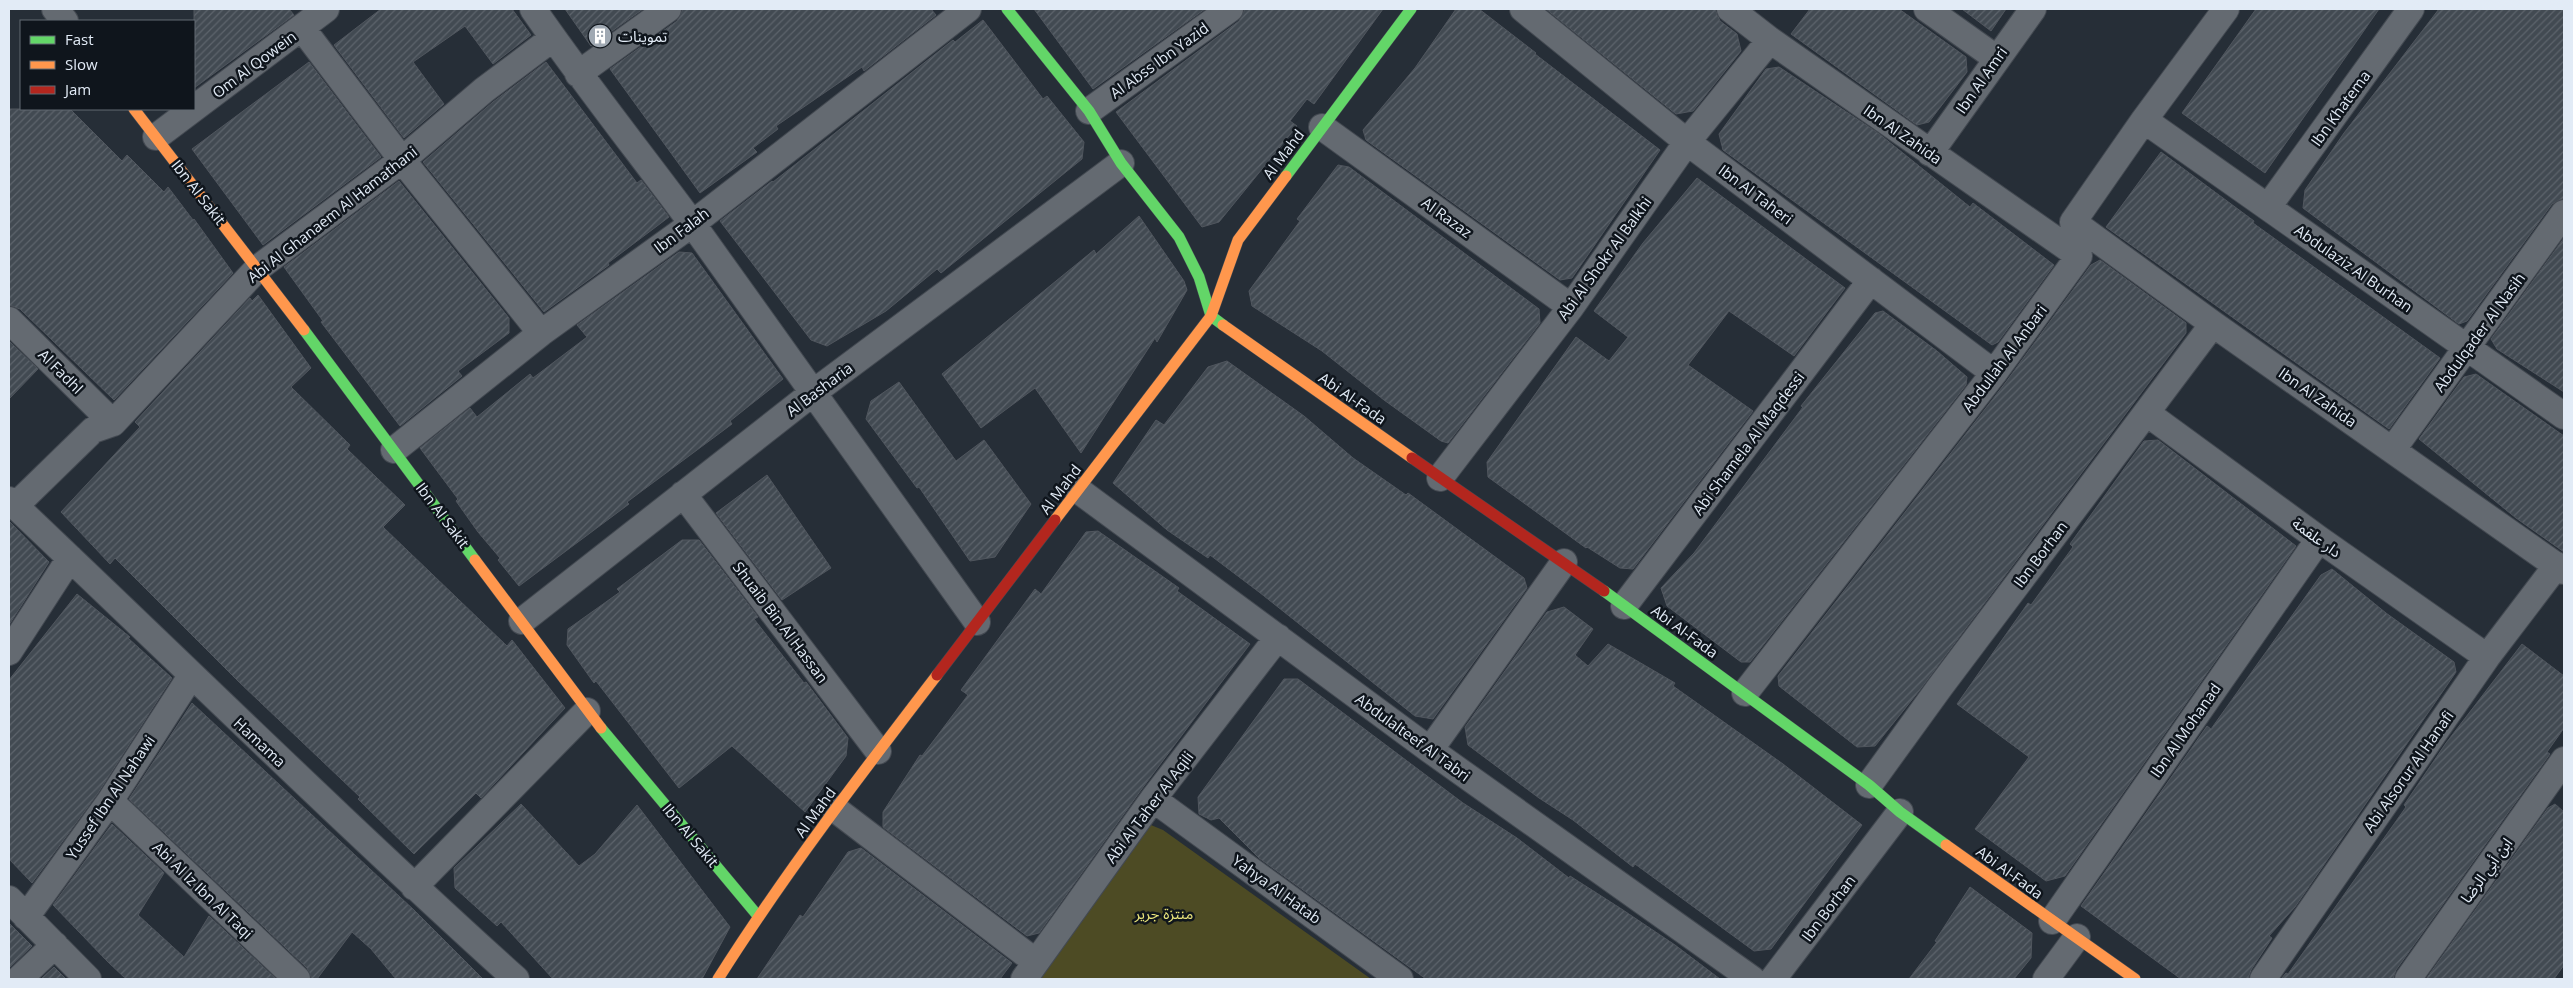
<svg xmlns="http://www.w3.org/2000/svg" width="2573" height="988" font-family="'Open Sans','Noto Sans Arabic',sans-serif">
  <defs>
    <pattern id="building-hatch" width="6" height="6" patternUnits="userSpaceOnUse" patternTransform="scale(1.25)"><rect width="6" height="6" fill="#424a52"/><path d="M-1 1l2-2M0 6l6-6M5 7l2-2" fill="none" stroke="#5d646c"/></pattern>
  </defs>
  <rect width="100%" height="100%" fill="#262e37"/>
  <path fill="#4d4b24" d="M1146,823L1163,830L1371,979H1033Z"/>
  <path fill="url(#building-hatch)" stroke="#50565e" d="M194,9H289L294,15L194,88Z
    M381,9H512L531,35L493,64L465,26L413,62L444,104L404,138L334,45Z
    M565,9H643L591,46Z
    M683,9H931L936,15L864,71L862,67L776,126L778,129L753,148L757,152L700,193L610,69L677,21Z
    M1034,9H1205L1093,89Z
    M1245,9H1383L1314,104L1307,99L1290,121L1297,126L1219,222L1202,227L1116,112L1239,21Z
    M1456,9H1479L1536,53L1535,54L1660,150L1572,278L1560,280L1366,140L1363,130L1415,68Z
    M1546,9H1715L1720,21L1737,34L1741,51L1693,111L1676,114Z
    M1810,9H1899L1966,57L1967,72L1929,122L1917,125L1791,34Z
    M1962,9H2006L1991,31Z
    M2256,9H2379L2265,173L2182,113Z
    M2439,9H2564V198L2552,204L2467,321L2459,324L2303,208L2305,190L2344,133Z
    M983,20L1043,99L1047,96L1084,142L1082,159L941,273L937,269L886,311L827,346L811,340L720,221L772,181L773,182L953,40L955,42Z
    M309,62L381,157L263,245L192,149Z
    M546,62L637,183L641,180L669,217L608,263L609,265L544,312L423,162L493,102Z
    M1779,67L1878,133L1970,207L1973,203L2054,265L1998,342L1992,345L1723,150L1719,134L1766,69Z
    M9,109H70L122,161L127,155L164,192L168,187L193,220L194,219L233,273L114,400L20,309L9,305Z
    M2161,152L2254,221L2253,223L2440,358L2389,429L2106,227Z
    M1338,165L1349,167L1539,309L1540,323L1448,443L1441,441L1384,400L1322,351L1252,306L1249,291L1300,221L1297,219Z
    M1697,178L1845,288L1794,356L1729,311L1688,365L1753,411L1633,569L1620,568L1587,547L1586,548L1488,477L1487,462L1576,337L1609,361L1628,337L1594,311L1643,243Z
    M399,181L509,318V333L458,371L462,376L400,426L321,322L323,321L284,267Z
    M1139,216L1184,281L1187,290L1157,342L1155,338L1081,453L1035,388L981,428L942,374L1094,250L1096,254Z
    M2564,238V392L2497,349L2491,339Z
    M679,252L692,253L783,379L730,421L732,424L627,502L629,504L519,586L498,560L500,558L478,532L456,501L458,499L420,448L470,408L477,417L530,374L533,378L587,337L577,325Z
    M2100,260L2186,323V333L1919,691L1875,746L1857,747L1779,686L1778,676L2006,382L2091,265Z
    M258,295L311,368L291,387L350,445L347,449L405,505L383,527L507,646L512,640L565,708L481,798L476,793L414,854L358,799L360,797L239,682L115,558L110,564L61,512L140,427L135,422L250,298L252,301Z
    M1883,311L1937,351L1967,377L1966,385L1750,662H1741L1667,606L1661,588L1694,553L1803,407L1801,406L1875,313Z
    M9,341L38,369L9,399Z
    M1227,361L1304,416L1353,458L1406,495L1408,493L1524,578L1527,588L1433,719L1415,716L1259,592L1210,555L1208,558L1167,530L1113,483L1156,420L1164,425L1208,367Z
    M2476,374L2564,436V552L2516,518L2419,439L2464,377Z
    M899,382L956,461L984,440L1031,504L995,557L970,561L919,487L917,488L866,419L871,401Z
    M2158,440L2296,546L2065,876L2046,881L1975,829L2029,757L1957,704L2028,603L2031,605L2073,547L2070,544L2144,441Z
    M767,475L831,568L782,600L716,513Z
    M9,521L49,562L9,625Z
    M1098,531L1179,588L1177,591L1250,644L1141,790L1039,933L1027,936L883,827V812L920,755L922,756L968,695L961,690L1035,589L1041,594L1086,532Z
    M682,540H699L758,617L754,619L804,683L806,682L848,738L846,756L805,812L732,746L679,788L596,681L594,683L567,645L568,629L620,592L617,589Z
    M2332,569L2386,613L2454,662L2456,672L2295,907L2269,936L2272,938L2251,970L2248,979H2181L2081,906L2207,726L2211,729L2321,575Z
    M77,594L130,637L128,638L172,678L98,793L32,883L9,859V680Z
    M1564,607L1593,629L1575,655L1588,666L1608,644L1675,683L1673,686L1783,764L1862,825L1771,949L1754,951L1635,864L1633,867L1573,820L1539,798L1468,745L1465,727L1547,612Z
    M2522,644L2564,676V728L2547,752L2550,754L2396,970L2393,979H2281L2286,973L2288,974L2406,807L2404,805L2446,743Z
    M1284,679H1298L1463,803L1517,838L1569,878L1570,876L1620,908L1675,945L1720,979H1426L1259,858L1219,818L1211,820L1199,814L1198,797Z
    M192,703L414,910L483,979H396L371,949L352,932L317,979H312L307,968L129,799Z
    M521,804L579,866L595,854L637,805L730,927L702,979H553L501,922L497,926L455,888L454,868Z
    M2555,804L2564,812V965L2554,979H2426L2548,808Z
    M112,824L164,873L138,915L184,957L209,916L276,979H126L108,962L53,905Z
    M861,848L1012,963L1000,979H757L800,915L803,917L848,852Z
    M1970,887L2032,933L2031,958L2014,979H1909L1937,942L1935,941Z
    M9,923L32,946L9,968Z
    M54,967L66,979H41Z"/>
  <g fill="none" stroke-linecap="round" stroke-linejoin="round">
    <g stroke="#434951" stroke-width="28">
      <path id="street" d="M55,9L65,21
        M533,9C584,83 640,153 694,226C789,357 883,489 977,622
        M1523,9L1687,142L1994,373
        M1730,9L1770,40L2079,256
        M1927,9L1996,58
        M302,28L402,160L541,333
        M578,74L668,9
        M1089,111L1230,9
        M2144,120L2564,416
        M1322,127L1571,307
        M156,137L326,9
        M1930,153L2033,9
        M2268,207L2411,9
        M2073,222L2213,324L2564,571
        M9,320L113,423
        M2148,414L2319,539L2487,657
        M2393,449L2564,213
        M394,450L541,333L692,224L968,9
        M1440,478L1571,307L1687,142L1770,40
        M1078,490L1430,750L1752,979
        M683,494L878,751
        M9,500C178,660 343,823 516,979
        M15,506L93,430L113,423L258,268L402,160L484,90L553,38
        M1624,606L1871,280
        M522,621L814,392L1121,163
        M9,652L70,558
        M1745,693L1994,373L2079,256L2073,222L2144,120L2226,9
        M1430,750L1564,562
        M1869,785L1940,687L2213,324
        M1153,799L1400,979
        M110,801L297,979
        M835,809L1036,962
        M414,887L587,711
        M9,899L88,979
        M26,917L110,801L191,676
        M2052,921L2319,539
        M19,979L55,945
        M1024,979L1153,799L1278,637
        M1773,979L1900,812
        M2046,979L2077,937
        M2263,979L2487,657L2557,565
        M2408,979L2564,760"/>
    </g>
    <g stroke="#434951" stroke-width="12">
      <path id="fast" d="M1007,9L1089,111L1121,163L1179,237L1199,277L1211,316L1223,325
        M1286,176L1411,9
        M304,330L475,560
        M1604,591L1869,785L1900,812L1946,845
        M601,728L758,916"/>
    </g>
    <g stroke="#434951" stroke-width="12">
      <path id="slow" d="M134,109L304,330
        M1223,325L1412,458
        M1055,520L1211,316L1238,240L1286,176
        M475,560L601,728
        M1946,845L2135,979
        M718,979C785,873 861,774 937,675"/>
    </g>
    <g stroke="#434951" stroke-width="12">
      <path id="jam" d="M1412,458L1604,591
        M937,675L1055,520"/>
    </g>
    <use href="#street" stroke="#646a71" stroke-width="26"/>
    <use href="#fast" stroke="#63d668" stroke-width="11"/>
    <use href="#slow" stroke="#ff974d" stroke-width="11"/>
    <use href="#jam" stroke="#b3261e" stroke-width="11"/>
  </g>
  <defs>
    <g id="building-disc" transform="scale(1.25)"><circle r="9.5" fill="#a0a9b3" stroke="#0f151c"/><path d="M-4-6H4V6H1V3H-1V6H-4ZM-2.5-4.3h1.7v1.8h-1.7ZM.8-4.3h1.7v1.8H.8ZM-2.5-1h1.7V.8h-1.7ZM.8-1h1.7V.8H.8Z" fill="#fff"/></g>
  </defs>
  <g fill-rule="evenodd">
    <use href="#building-disc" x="600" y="36"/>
  </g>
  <g text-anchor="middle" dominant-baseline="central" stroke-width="5" stroke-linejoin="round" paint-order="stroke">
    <g font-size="15" fill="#e2ebf6" stroke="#0f151c" text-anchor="start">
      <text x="618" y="36">تموينات</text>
    </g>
    <g font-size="15" fill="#e2ebf6" stroke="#0f151c">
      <text transform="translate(1159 60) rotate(-36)">Al Abss Ibn Yazid</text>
      <text transform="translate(254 64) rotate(-37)">Om Al Qowein</text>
      <text transform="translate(1981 80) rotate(-55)">Ibn Al Amri</text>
      <text transform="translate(2340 108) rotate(-54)">Ibn Khatema</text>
      <text transform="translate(1903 134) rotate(35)">Ibn Al Zahida</text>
      <text transform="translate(1283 154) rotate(-53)">Al Mahd</text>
      <text transform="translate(199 192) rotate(52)">Ibn Al Sakit</text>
      <text transform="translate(1756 194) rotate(37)">Ibn Al Taheri</text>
      <text transform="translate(332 214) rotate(-38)">Abi Al Ghanaem Al Hamathani</text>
      <text transform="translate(1447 217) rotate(36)">Al Razaz</text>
      <text transform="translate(681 230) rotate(-37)">Ibn Falah</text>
      <text transform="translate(1604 258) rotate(-54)">Abi Al Shokr Al Balkhi</text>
      <text transform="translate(2354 268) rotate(35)">Abdulaziz Al Burhan</text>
      <text transform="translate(2479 332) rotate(-54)">Abdulqader Al Nasih</text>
      <text transform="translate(2004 358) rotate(-53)">Abdullah Al Anbari</text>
      <text transform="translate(61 371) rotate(45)">Al Fadhl</text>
      <text transform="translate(819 389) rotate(-37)">Al Basharia</text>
      <text transform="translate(2318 397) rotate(35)">Ibn Al Zahida</text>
      <text transform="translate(1353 398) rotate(35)">Abi Al-Fada</text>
      <text transform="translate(1748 443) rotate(-53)">Abi Shamela Al Maqdessi</text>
      <text transform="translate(1060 489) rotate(-53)">Al Mahd</text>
      <text transform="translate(443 515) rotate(53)">Ibn Al Sakit</text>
      <text transform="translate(2317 537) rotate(36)">دار علقمة</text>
      <text transform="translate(2040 554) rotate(-53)">Ibn Borhan</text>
      <text transform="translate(781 622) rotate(53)">Shuaib Bin Al Hassan</text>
      <text transform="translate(1685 631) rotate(36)">Abi Al-Fada</text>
      <text transform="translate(2185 730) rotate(-55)">Ibn Al Mohanad</text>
      <text transform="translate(1413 737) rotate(36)">Abdulalteef Al Tabri</text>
      <text transform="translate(260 742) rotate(43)">Hamama</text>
      <text transform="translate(2408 771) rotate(-55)">Abi Alsorur Al Hanafi</text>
      <text transform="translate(110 797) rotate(-56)">Yussef Ibn Al Nahawi</text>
      <text transform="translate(1149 807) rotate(-53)">Abi Al Taher Al Aqili</text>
      <text transform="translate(815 812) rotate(-54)">Al Mahd</text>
      <text transform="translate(691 835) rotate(50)">Ibn Al Sakit</text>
      <text transform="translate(2486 870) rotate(-54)">ابن أبي الرضا</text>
      <text transform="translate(2010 872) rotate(36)">Abi Al-Fada</text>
      <text transform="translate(1277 889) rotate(36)">Yahya Al Hatab</text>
      <text transform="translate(203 890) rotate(44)">Abi Al Iz Ibn Al Taqi</text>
      <text transform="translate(1828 908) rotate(-53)">Ibn Borhan</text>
    </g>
    <g font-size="15" fill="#eae57c" stroke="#0f151c">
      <text x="1164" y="913">منتزة جرير</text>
    </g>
  </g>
  <rect width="2573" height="988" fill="none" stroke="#e2ebf6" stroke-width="20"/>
  <rect x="20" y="20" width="175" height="90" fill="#0f151c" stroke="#636b73"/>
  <rect x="30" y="36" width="25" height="8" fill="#63d668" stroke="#636b73"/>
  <text x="65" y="45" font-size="15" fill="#e2ebf6">Fast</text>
  <rect x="30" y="61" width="25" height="8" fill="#ff974d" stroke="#636b73"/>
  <text x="65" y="70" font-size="15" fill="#e2ebf6">Slow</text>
  <rect x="30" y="86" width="25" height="8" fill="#b3261e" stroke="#636b73"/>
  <text x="65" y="95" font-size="15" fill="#e2ebf6">Jam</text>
</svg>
